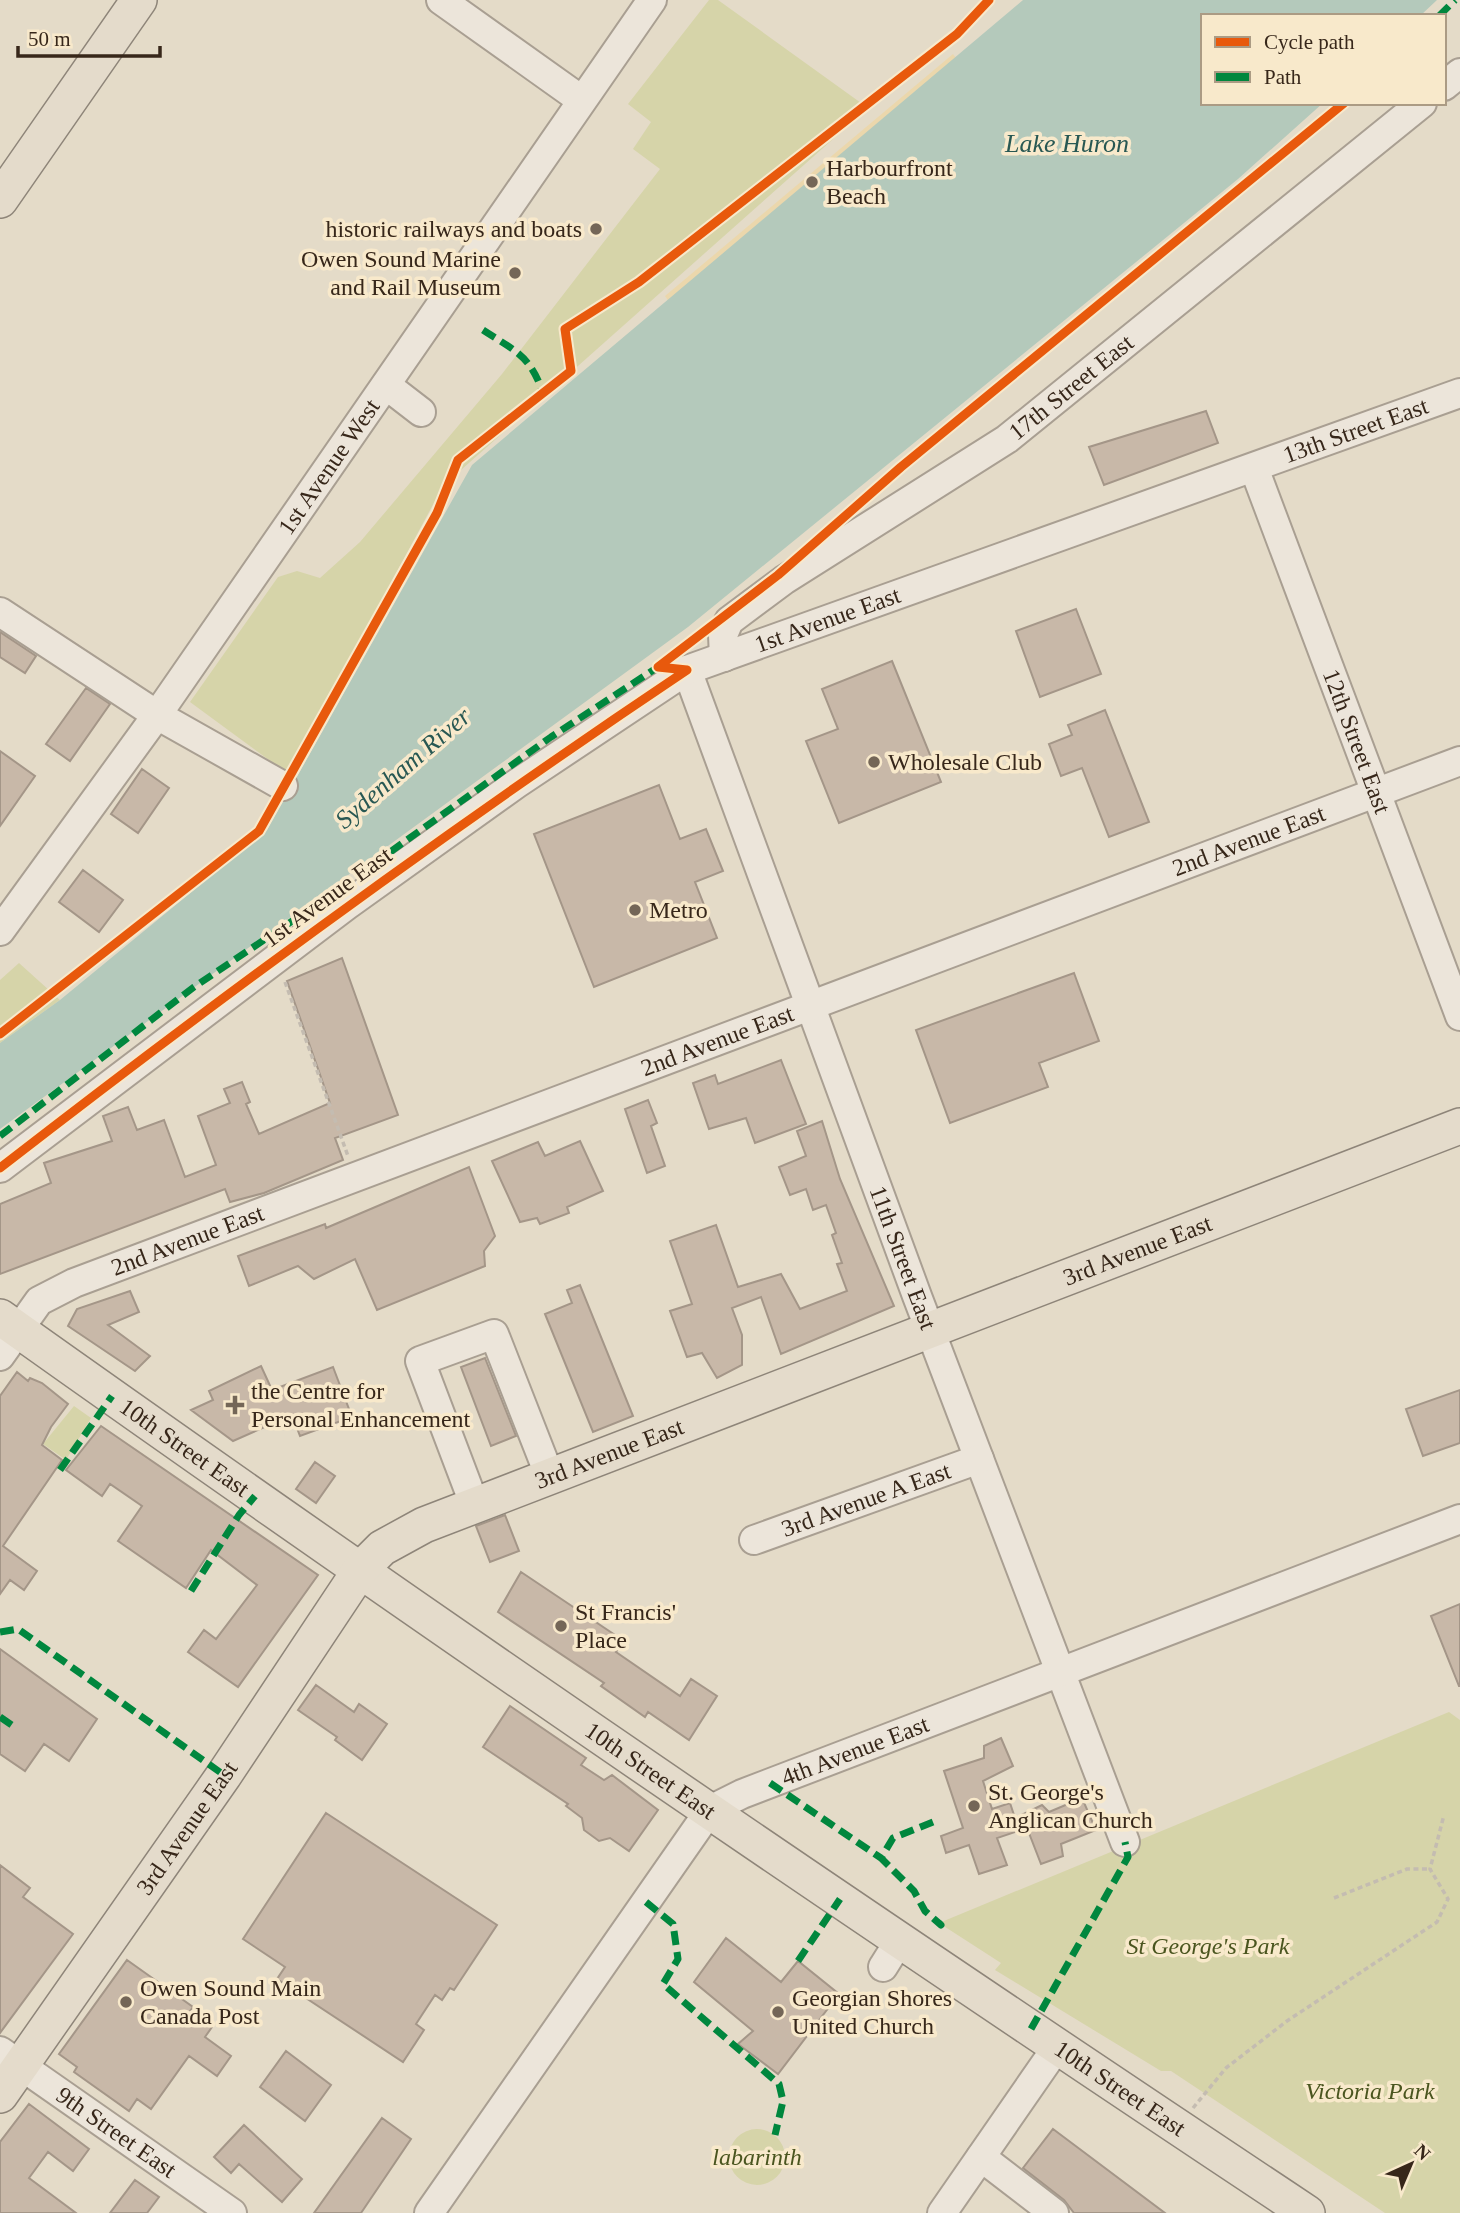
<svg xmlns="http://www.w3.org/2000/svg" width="1460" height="2213" font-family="Georgia,serif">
  <rect width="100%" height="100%" fill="#e4dbc8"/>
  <path fill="#d6d4a9" d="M709,0H718L868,108L443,486L288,774L190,702L278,577L297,571L320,578L360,542L502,374L660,169L633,149L651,122L628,104Z
    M19,963L60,1000L0,1043V980Z
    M74,1406L91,1418L66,1460L43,1444Z
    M1449,1712L1460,1720V2213H1385L1171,2071H1161L995,1970L1001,1963L939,1923Z
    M729 2157a28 28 0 1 1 56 0a28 28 0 1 1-56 0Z"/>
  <path fill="#ebd7ac" d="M953,54L963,68L672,306L665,296Z"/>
  <path fill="#b4c9bb" d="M1023,0H1437L1420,16H1203V103H1323L1238,179L688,627L0,1129V1043L60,1000L267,830L472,465Z"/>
  <path fill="#c8b8a8" stroke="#a49688" stroke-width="2" d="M1206,411L1218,443L1104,485L1089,447Z
    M1076,609L1101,674L1040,697L1016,631Z
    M0,632L36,656L25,673L0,657Z
    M892,661L941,782L839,823L806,741L838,729L822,689Z
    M86,688L110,704L70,761L46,744Z
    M1105,710L1149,822L1109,837L1082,768L1061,776L1049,744L1072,735L1068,725Z
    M0,751L35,776L0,826Z
    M142,769L169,788L138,833L111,814Z
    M659,785L680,839L706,829L723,871L695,882L717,938L594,987L534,834Z
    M83,870L123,900L99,932L59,902Z
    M342,958L398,1115L335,1138L343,1160L264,1193L230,1202L225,1189L0,1274V1204L51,1183L44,1163L112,1141L103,1116L128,1107L137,1130L164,1120L185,1177L216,1165L198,1116L230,1103L224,1089L242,1082L250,1102L246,1104L259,1134L330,1103L287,981Z
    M1074,973L1099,1041L1039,1063L1048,1087L950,1123L916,1030Z
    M781,1060L806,1124L755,1143L746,1118L709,1129L693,1083L715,1075L718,1084Z
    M648,1100L657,1123L651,1126L665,1166L647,1173L625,1109Z
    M822,1121L840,1179L894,1306L781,1354L761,1297L732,1308L742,1335V1365L717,1378L702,1353L687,1357L670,1311L692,1304L670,1241L716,1225L738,1287L781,1274L800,1309L847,1291L837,1264L842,1263L832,1235L836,1233L826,1205L813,1210L806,1189L790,1195L779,1167L806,1156L797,1131Z
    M580,1141L603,1191L567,1207L569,1213L540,1224L537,1218L520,1222L492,1161L538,1142L545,1156Z
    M469,1167L495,1236L484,1251L485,1266L377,1310L355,1259L314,1279L298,1266L249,1286L238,1256L325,1224L326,1228Z
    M580,1285L633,1416L593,1432L545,1314L572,1303L567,1290Z
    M130,1291L139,1312L108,1325L150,1356L135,1371L68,1326L77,1309Z
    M485,1358L516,1436L491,1446L461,1367Z
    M261,1366L272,1390L333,1367L352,1417L300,1436L292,1415L233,1441L191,1410L213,1400L209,1391Z
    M17,1372L28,1381L30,1378L42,1383L68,1404L51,1427L42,1445L62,1460L3,1546L37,1571L24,1590L10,1580L0,1594V1396Z
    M1460,1390V1443L1423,1456L1406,1409Z
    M101,1426L318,1575L238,1687L188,1652L204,1630L216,1639L257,1585L211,1550L186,1588L118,1541L142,1506L110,1484L102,1496L66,1470Z
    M315,1462L335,1476L316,1503L296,1489Z
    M505,1515L519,1551L490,1562L476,1526Z
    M521,1572L624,1641L616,1652L680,1696L691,1679L717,1696L689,1740L648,1712L645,1717L601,1686L604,1683L498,1612Z
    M1460,1604V1686H1459L1431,1616Z
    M0,1649L97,1719L69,1761L44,1744L25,1771L0,1754Z
    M316,1685L354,1712L359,1704L387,1724L362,1760L335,1740L337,1737L298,1710Z
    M510,1706L586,1758L581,1765L604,1780L612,1775L658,1810L629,1851L610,1838L599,1841L584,1830L582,1818L566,1806L568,1804L483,1747Z
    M1001,1738L1013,1766L983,1781L992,1809L1010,1803L1015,1818L1042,1805L1049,1812L1082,1798L1096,1830L1061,1844L1063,1856L1041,1864L1027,1828L997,1838L1007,1865L979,1874L969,1845L946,1853L941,1836L963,1828L944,1771L984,1758V1746Z
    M326,1813L497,1925L454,1990L450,1988L442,2000L435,1995L416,2024L424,2030L403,2062L277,1979L285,1967L243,1939Z
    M0,1865L30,1888L23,1897L73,1934L0,2033Z
    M726,1938L781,1982L798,1961L839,1994L778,2074L738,2044L753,2031L694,1982Z
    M127,1960L193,2007L190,2011L212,2027L205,2037L231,2056L217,2076L189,2056L151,2109L137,2099L129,2111L74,2072L77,2067L59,2054Z
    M286,2051L331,2085L305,2121L260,2087Z
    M29,2104L89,2149L73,2171L48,2152L29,2178L76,2213H0V2142Z
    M382,2118L411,2139L361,2213H314Z
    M244,2125L302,2179L282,2202L239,2164L231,2173L214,2157Z
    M1053,2129L1165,2213H1074L1064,2200L1023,2168Z
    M135,2180L159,2197L147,2213H110Z"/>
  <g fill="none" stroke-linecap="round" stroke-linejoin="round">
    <g stroke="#a99f92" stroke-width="32">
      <g id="minor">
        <path d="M441,0L580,99"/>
        <path d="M1444,86L1460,73"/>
        <path d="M386,385L421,412"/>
        <path id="s1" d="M1254,468L1460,1016"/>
        <path d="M0,612L157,715L283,786"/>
        <path id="s2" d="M724,657L723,635L729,621L784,580L1007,439L1422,103"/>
        <path id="s3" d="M687,670L917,1296L1125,1842"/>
        <path id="s4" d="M0,931L157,715L652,0"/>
        <path id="s5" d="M0,1168L347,905L516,784L687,670L1460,393"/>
        <path id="s6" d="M0,1356L39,1301L74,1283L1460,761"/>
        <path d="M475,1506L420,1361L494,1334L550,1477"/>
        <path id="s7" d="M754,1540L979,1459"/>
        <path d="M883,1967L900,1940"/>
        <path id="s8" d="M0,2051L232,2213"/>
        <path d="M981,2157L1054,2213"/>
        <path id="s9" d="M429,2213L710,1810L742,1794L1460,1519"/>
        <path d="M942,2213L1057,2047"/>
      </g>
    </g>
    <g stroke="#8e8579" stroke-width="38">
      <g id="major">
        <path d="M0,200L139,0"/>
        <path id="s10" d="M0,1317C430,1623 867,1921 1307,2213"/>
        <path id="s11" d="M0,2095L224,1775L361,1569L382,1548L424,1525L1460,1126"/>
      </g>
    </g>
    <path stroke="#c4bcb1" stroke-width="3.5" stroke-dasharray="5 3.5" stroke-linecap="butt" d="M285,982L348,1156
      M1334,1898L1407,1869H1430
      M1193,2108L1226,2068L1287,2021L1437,1922L1448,1899L1430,1869L1444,1815"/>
    <use href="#minor" stroke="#ece5da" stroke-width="28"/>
    <use href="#major" stroke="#e4dbcb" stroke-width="35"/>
    <path stroke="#00873e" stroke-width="7" stroke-dasharray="14 7" stroke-linecap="butt" d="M1439,16L1455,0
      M483,330C515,351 530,355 543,393
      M0,1136L194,987L316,905L551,737L658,667
      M60,1470L112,1396
      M191,1591L239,1515L255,1496
      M0,1632L18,1629L224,1775
      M0,1717L13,1726
      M770,1783L881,1858
      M933,1822L893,1838L881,1858L914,1891L925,1911L941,1925L939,1923
      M646,1902L673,1924L678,1959L663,1984L779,2084L783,2101L775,2135
      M798,1961L840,1899
      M1031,2029L1128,1857L1125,1842"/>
    <g stroke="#f8e9cb" stroke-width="13">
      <path id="cycleway" d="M687,670L658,667L778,575L901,467L1344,103
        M0,1034L259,831L437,513L458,460L571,371L565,329L639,282L957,34L989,0
        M0,1168C224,994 451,828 687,670"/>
    </g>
    <use href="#cycleway" stroke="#e8590c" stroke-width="9"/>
  </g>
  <g fill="#746657" stroke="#f8e9cb" stroke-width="2.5">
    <circle cx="812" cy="182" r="7"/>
    <circle cx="596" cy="229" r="7"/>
    <circle cx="515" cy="273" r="7"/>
    <circle cx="874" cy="762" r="7"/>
    <circle cx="635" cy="910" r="7"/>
    <path d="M231.5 1394.5h7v7h7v7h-7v7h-7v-7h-7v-7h7z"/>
    <circle cx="561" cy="1626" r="7"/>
    <circle cx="974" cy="1806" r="7"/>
    <circle cx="126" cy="2002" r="7"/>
    <circle cx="778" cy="2012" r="7"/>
  </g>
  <g text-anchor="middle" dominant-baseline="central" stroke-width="7" stroke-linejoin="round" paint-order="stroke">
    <g font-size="24" fill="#37271a" stroke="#f8e9cb" text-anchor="start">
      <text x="826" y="168">Harbourfront<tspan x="826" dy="28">Beach</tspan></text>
      <text x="582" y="229" text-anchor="end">historic railways and boats</text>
      <text x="501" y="259" text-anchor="end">Owen Sound Marine<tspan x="501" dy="28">and Rail Museum</tspan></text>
      <text x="888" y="762">Wholesale Club</text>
      <text x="649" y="910">Metro</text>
      <text x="251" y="1391">the Centre for<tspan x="251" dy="28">Personal Enhancement</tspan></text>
      <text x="575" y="1612">St Francis'<tspan x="575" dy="28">Place</tspan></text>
      <text x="988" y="1792">St. George's<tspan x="988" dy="28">Anglican Church</tspan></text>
      <text x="140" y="1988">Owen Sound Main<tspan x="140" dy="28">Canada Post</tspan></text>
      <text x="792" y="1998">Georgian Shores<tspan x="792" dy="28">United Church</tspan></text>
    </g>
    <g font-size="24" fill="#37271a" stroke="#f8e9cb">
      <text stroke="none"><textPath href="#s2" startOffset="452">17th Street East</textPath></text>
      <text stroke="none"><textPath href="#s5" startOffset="1559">13th Street East</textPath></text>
      <text stroke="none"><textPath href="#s4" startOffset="569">1st Avenue West</textPath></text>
      <text stroke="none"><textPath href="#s5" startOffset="998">1st Avenue East</textPath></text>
      <text stroke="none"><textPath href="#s1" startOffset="292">12th Street East</textPath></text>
      <text stroke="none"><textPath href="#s6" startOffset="1362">2nd Avenue East</textPath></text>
      <text transform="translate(327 897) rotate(-36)">1st Avenue East</text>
      <text stroke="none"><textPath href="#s6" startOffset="794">2nd Avenue East</textPath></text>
      <text stroke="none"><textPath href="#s6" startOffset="228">2nd Avenue East</textPath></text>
      <text stroke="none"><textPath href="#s11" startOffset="1480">3rd Avenue East</textPath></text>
      <text stroke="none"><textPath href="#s3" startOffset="626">11th Street East</textPath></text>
      <text stroke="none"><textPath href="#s10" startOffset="226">10th Street East</textPath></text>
      <text stroke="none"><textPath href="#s11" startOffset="914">3rd Avenue East</textPath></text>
      <text stroke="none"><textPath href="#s7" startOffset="119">3rd Avenue A East</textPath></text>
      <text stroke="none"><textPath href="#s9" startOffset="648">4th Avenue East</textPath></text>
      <text stroke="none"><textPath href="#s10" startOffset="793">10th Street East</textPath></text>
      <text stroke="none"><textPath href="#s11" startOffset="326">3rd Avenue East</textPath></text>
      <text stroke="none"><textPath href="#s10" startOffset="1360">10th Street East</textPath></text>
      <text stroke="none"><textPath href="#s8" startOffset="142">9th Street East</textPath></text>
    </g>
    <g font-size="24" font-style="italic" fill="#4a551f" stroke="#f8e9cb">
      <text x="1208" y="1946">St George's Park</text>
      <text x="1370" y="2091">Victoria Park</text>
      <text x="757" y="2157">labarinth</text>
    </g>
    <g font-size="26" font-style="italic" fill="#285853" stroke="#f8e9cb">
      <text x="1067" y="143">Lake Huron</text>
      <text transform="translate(403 768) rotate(-41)">Sydenham River</text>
    </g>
  </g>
  <rect x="1201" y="14" width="245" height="91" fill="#f8e9cb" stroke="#ab9b84" stroke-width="2"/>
  <rect x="1215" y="37" width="35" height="10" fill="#e8590c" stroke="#ab9b84" stroke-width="2"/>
  <text x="1264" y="49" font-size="21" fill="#37271a">Cycle path</text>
  <rect x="1215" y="72" width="35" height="10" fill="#00873e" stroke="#ab9b84" stroke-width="2"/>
  <text x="1264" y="84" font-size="21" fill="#37271a">Path</text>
  <g transform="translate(1411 2164) rotate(44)" stroke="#f8e9cb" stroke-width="5" paint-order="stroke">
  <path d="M0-5L12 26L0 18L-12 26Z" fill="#37271a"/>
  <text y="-10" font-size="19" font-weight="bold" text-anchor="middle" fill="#37271a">N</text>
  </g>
  <path d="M18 46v10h142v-10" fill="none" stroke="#37271a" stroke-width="3.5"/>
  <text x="28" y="46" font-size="21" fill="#37271a" stroke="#f8e9cb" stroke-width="5" paint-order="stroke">50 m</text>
</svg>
